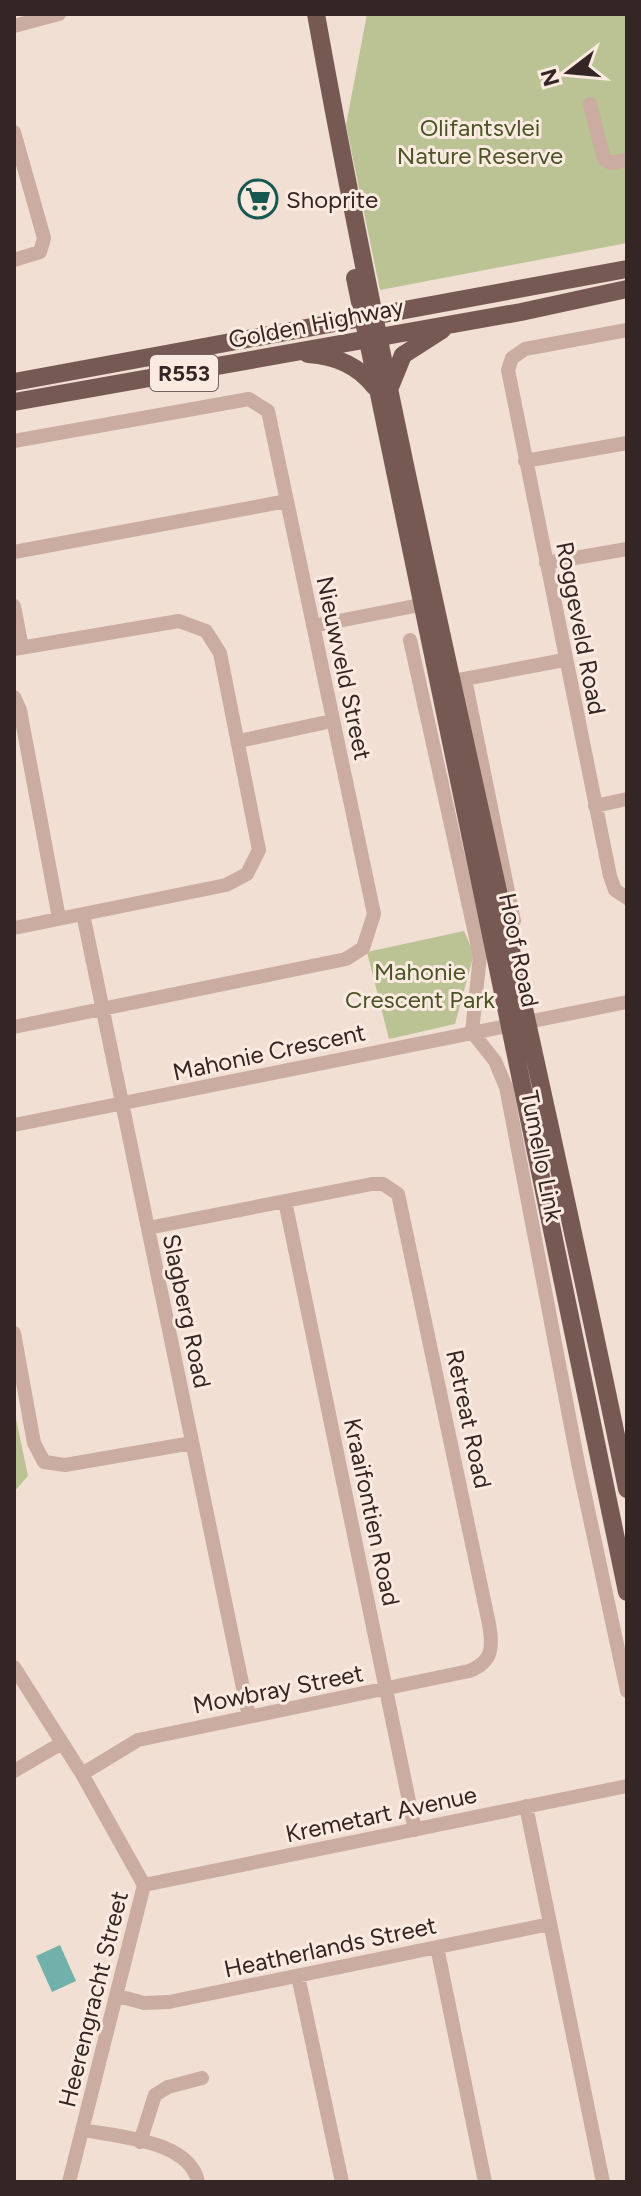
<svg xmlns="http://www.w3.org/2000/svg" width="641" height="2196" font-family="Figtree,sans-serif">
  <rect width="100%" height="100%" fill="#f2dfd4"/>
  <path fill="#bbc294" d="M367,14H627V243L380,290L346,125Z
    M464,931L474,954L455,1024L389,1039L367,952Z
    M14,1409L28,1476L14,1492Z"/>
  <path fill="#71b1a9" d="M60,1945L76,1981L52,1992L36,1956Z"/>
  <g fill="none" stroke-linecap="round" stroke-linejoin="round">
    <path stroke="#cbaca0" stroke-width="14" d="M14,26L59,14
      M590,104L604,159L611,163L627,160
      M14,132L44,238L40,252L14,260
      M627,330L525,349L512,358L508,370L610,876L615,890L627,898
      M14,441L249,399L268,411L374,914L363,948L346,959L14,1027
      M525,461L627,443
      M14,552L287,501
      M546,563L627,549
      M14,606L22,648
      M313,626L430,603
      M410,640L480,956L472,1032L495,1061L506,1087L578,1463L627,1691
      M14,649L179,621L206,631L220,653L259,850L247,874L226,885L14,928
      M465,679L514,921
      M459,680L564,660
      M14,697L20,710L59,918
      M239,741L332,721
      M595,806L627,799
      M83,914L249,1717
      M14,1125L627,1002
      M285,1201L415,1830
      M14,1333L34,1443L44,1462L65,1465L192,1443
      M14,1667L82,1774L144,1885L69,2182
      M14,1771L62,1743
      M82,1774L138,1740L469,1671C493,1662 493,1647 489,1624L398,1194L383,1184H372L148,1228
      M526,1806L603,2182
      M144,1885L627,1786
      M437,1947L485,2182
      M298,1976L342,2182
      M118,1996L144,2003L169,2002L550,1924
      M84,2130C117,2137 190,2140 198,2182
      M140,2142L155,2095L168,2087L202,2078"/>
    <path stroke="#775953" stroke-width="18" d="M316,14C405,509 527,997 627,1489
      M355,278L627,1592
      M308,354C336,356 358,365 375,387
      M14,382L627,269
      M390,387L403,355L442,330
      M14,402L521,312L627,289"/>
  </g>
  <defs>
    <g id="supermarket-ring" transform="scale(2)"><circle r="9.5" fill="#faeae0" stroke="#175851" stroke-width="1.5"/><path d="M-6-5.5h2.5l.6 2H6L4.5 2H-2.5L-4.4-4H-6ZM-1.5 3.2a1.3 1.3 0 1 0 .1 0ZM3 3.2a1.3 1.3 0 1 0 .1 0Z" fill="#175851"/></g>
  </defs>
  <g fill-rule="evenodd">
    <use href="#supermarket-ring" x="258" y="199"/>
  </g>
  <g text-anchor="middle" dominant-baseline="central" stroke-width="6" stroke-linejoin="round" paint-order="stroke">
    <rect fill="#faeae0" stroke="#6f615c" stroke-width="2" x="150" y="355" width="68" height="36" rx="6"/>
    <g font-size="22" font-weight="bold" fill="#342624">
      <text x="184" y="373">R553</text>
    </g>
    <g font-size="24" fill="#4b5426" stroke="#faeae0">
      <text x="480" y="127">Olifantsvlei<tspan x="480" dy="28">Nature Reserve</tspan></text>
      <text x="420" y="971">Mahonie<tspan x="420" dy="28">Crescent Park</tspan></text>
    </g>
    <g font-size="24" fill="#342624" stroke="#faeae0" text-anchor="start">
      <text x="286" y="199">Shoprite</text>
    </g>
    <g font-size="24" fill="#342624" stroke="#faeae0">
      <text transform="translate(316 323) rotate(-11)">Golden Highway</text>
      <text transform="translate(581 628) rotate(79)">Roggeveld Road</text>
      <text transform="translate(344 668) rotate(78)">Nieuwveld Street</text>
      <text transform="translate(519 950) rotate(78)">Hoof Road</text>
      <text transform="translate(269 1052) rotate(-12)">Mahonie Crescent</text>
      <text transform="translate(542 1156) rotate(79)">Tumello Link</text>
      <text transform="translate(187 1311) rotate(78)">Slagberg Road</text>
      <text transform="translate(469 1419) rotate(78)">Retreat Road</text>
      <text transform="translate(372 1512) rotate(78)">Kraaifontien Road</text>
      <text transform="translate(278 1689) rotate(-11)">Mowbray Street</text>
      <text transform="translate(381 1814) rotate(-12)">Kremetart Avenue</text>
      <text transform="translate(330 1947) rotate(-12)">Heatherlands Street</text>
      <text transform="translate(93 1999) rotate(-76)">Heerengracht Street</text>
    </g>
  </g>
  <rect width="641" height="2196" fill="none" stroke="#342624" stroke-width="32"/>
  <g transform="translate(569 72) rotate(254)" stroke="#faeae0" stroke-width="6" paint-order="stroke">
  <path d="M0-6L14 30L0 20L-14 30Z" fill="#342624"/>
  <text y="-12" font-size="22" font-weight="bold" text-anchor="middle" fill="#342624">N</text>
  </g>
</svg>
